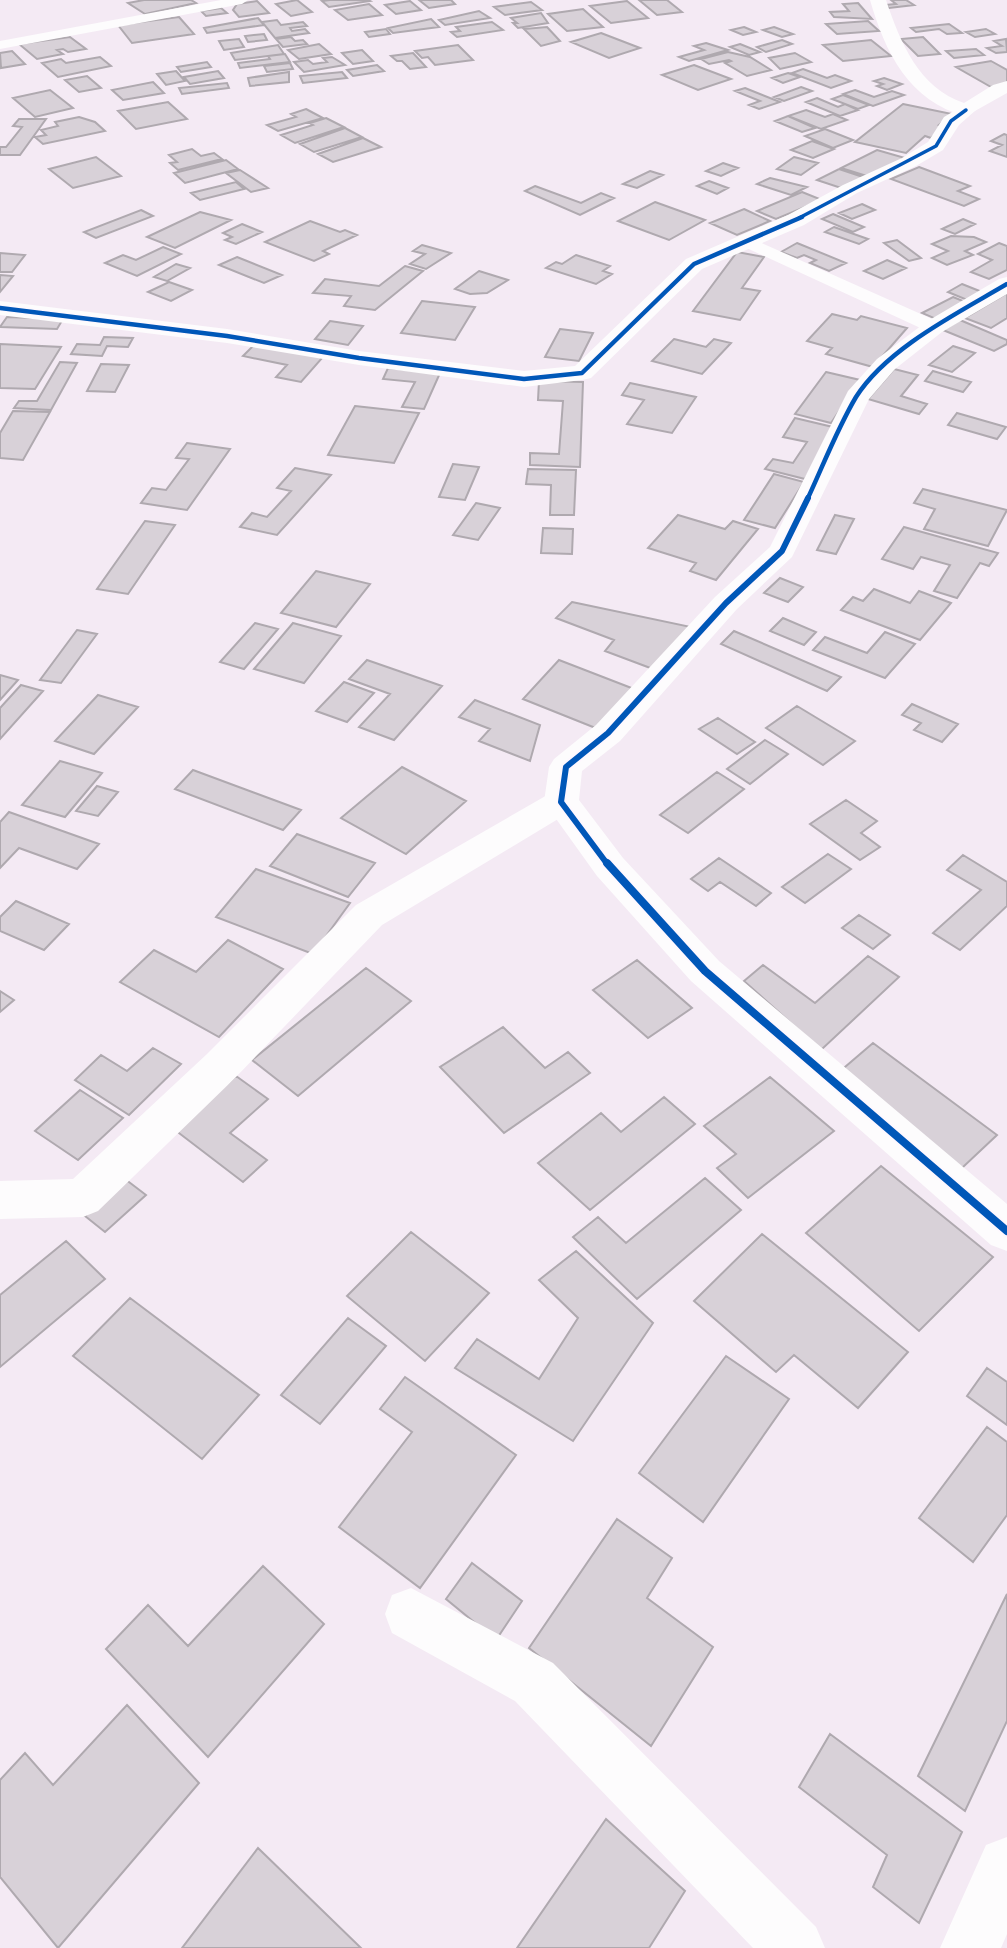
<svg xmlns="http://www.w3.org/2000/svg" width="1007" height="1948" font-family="Signika,sans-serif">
  <rect width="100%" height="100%" fill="#f4eaf4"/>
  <path fill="#d8d1d8" stroke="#afa9af" stroke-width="2" d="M144,0H191L196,3L145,14L128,3Z
    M297,0L312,12L291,16L276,4Z
    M330,0H368L370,1L329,7L322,1Z
    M419,0H451L455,4L429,8Z
    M639,0H667L682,12L657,15Z
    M891,0H906L914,5L889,8L885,5L896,4Z
    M257,1L269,13L239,17L233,10L237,4Z
    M410,1L421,10L396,14L385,5Z
    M627,1L648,18L611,23L590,6Z
    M531,2L542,10L505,15L494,7Z
    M858,3L872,19L834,17L830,12L849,11L843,4Z
    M369,4L382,15L348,20L335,10Z
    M221,8L227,13L206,16L201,11Z
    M583,9L603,27L567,31L548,14Z
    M479,11L490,18L445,25L439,20Z
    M541,13L548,23L518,28L513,23H517L511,18Z
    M179,17L194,34L132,43L118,25Z
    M258,18L264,25L207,33L204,28Z
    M431,19L439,27L393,33L388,28Z
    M277,20L281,25L303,22L307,26L290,28L292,31L305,29L309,33L275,38L262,22Z
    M868,21L879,31L837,34L826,24Z
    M492,22L503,30L457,37L451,32L460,31L456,27Z
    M949,24L962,33L947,34L939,29L916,32L911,28Z
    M547,27L560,41L541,46L524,29Z
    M744,27L756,32L743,35L731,30Z
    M774,27L793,34L782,37L763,30Z
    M386,29L390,34L369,37L365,32Z
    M986,29L995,34L975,37L966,32Z
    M601,33L640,48L609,58L571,42Z
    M264,34L267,40L248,42L245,36Z
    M70,37L86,49L68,52L63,49L57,50L63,54L37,59L19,44Z
    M291,37L295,41L303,40L307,44L283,47L276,39Z
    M923,37L940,54L918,56L901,39Z
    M239,39L244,47L224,50L219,41Z
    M1006,39L1007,52L996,53L987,48L1002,46L994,41Z
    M782,40L792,44L766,52L757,47Z
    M871,40L891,56L843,61L823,45Z
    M706,43L728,50L689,61L679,57L704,50L694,46Z
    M319,44L331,54L299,59L288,50Z
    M740,44L760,52L749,55L730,47Z
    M278,45L284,54L235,60L231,53Z
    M458,45L473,60L435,65L428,57L422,58L415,51Z
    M976,49L984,55L954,58L946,51Z
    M362,50L373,61L353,64L342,53Z
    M12,51L25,64L1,68L0,53Z
    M728,52L750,57L771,70L747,76L725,63L731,61L729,60L709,64L701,59Z
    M413,53L426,67L410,69L402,61H397L391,56Z
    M795,53L811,62L780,69L769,58Z
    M285,54L290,62L240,68L238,63L270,59L268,56Z
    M100,57L111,66L58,77L42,63L61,59L66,63Z
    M332,57L345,65L304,72L294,62L308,60L313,64L327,62L323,58Z
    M991,61L1007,70V84L991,87L956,67Z
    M207,62L211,67L181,72L177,67Z
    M290,63L293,69L267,72L264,66Z
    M377,65L384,71L353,76L347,70Z
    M694,65L731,79L698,90L662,75Z
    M803,69L827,78L835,75L851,81L831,88L792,73Z
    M176,71L185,81L166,85L157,74Z
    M218,71L224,78L190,84L184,77Z
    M289,72V82L250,86L248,78Z
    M342,72L347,78L303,83L300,76Z
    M788,73L800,77L783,83L772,78Z
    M87,76L101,88L79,92L65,80Z
    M884,78L902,84L887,90L877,86L883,84L874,81Z
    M153,82L164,93L123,100L112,90Z
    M227,83L229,88L182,94L179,88Z
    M801,87L812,91L784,101L774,97Z
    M745,88L780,102L759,109L749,105L760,101L735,91Z
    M50,90L73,108L35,117L13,98Z
    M855,90L874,97L892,91L904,95L873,106L843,94Z
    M843,95L869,105L858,109L832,99Z
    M817,98L838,107L845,104L858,110L840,116L806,102Z
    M168,102L187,119L136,129L118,111Z
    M903,104L952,114L939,125L944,126L931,138L925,136L906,153L855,142Z
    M306,109L323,118L278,131L267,125L296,117L291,114Z
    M806,110L825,117L833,114L847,120L821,129L788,116Z
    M788,116L815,128L802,132L775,121Z
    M79,117L95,122L105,131L43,144L35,137L46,135L41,130L58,126L55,122Z
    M326,118L344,127L295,143L281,135L313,125L310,123Z
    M19,119H46L20,155H0V147H6L22,127L13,126Z
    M345,128L362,137L314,152L300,144Z
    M825,129L853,140L833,148L805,136Z
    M1004,134L1007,135V157L990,151L1002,145L991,141Z
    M363,138L381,147L333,162L318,154Z
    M812,141L834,149L813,158L791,150Z
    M192,149L201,156L214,153L222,159L178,170L170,163L177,162L169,155Z
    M877,150L905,158L870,177L841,168Z
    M96,157L121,176L73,188L49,169Z
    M794,157L818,163L801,175L777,169Z
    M226,160L238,169L185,183L174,173Z
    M723,163L738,168L721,176L706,171Z
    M919,167L970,186L958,191L979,199L964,206L891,179Z
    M839,169L866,178L844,189L817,180Z
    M240,170L268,188L251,192L226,173Z
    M650,171L663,175L637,188L623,184Z
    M770,178L807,187L791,195L757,184Z
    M709,181L728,188L717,194L697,186Z
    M236,182L244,189L200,200L191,193Z
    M535,186L581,203L601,193L614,198L580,215L525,191Z
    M802,192L822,200L776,219L757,211Z
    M655,202L705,220L669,240L618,221Z
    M862,204L875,210L852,219L839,213Z
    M744,209L770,221L737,235L710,223Z
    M141,210L153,216L96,238L84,232Z
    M200,212L231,220L175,248L147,237Z
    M833,214L864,227L853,232L822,219Z
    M963,219L975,224L955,234L942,229Z
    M310,221L340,232L345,230L357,235L323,251L329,254L314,261L265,242Z
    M242,224L262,232L236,244L225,240L232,237L223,233Z
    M834,227L868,239L859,244L825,232Z
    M951,236L974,237L986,242L965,251L973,255L947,265L932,258L948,251L932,244Z
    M897,240L921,258L909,261L884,243Z
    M797,243L846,263L829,271L810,263L816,260L804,255L797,258L781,252Z
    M999,243L1007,246V270L989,279L971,272L992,260L978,254Z
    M422,245L451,253L426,269L410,264L425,254L413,251Z
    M163,247L181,254L137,276L105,263L123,255L136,260Z
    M737,252L764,257L742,288L760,291L740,320L693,311Z
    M0,253L25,255L12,272H0Z
    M576,255L610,266L603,271L612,274L596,284L546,268L556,262L562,264Z
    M237,257L282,275L264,283L219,265Z
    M887,260L906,268L883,279L864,271Z
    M176,264L190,268L167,281L154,277Z
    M405,266L423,271L375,310L344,306L351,296L313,293L325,279L379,286Z
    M479,271L508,280L487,293L470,294L455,289Z
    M0,275L13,276L0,292Z
    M169,282L192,290L171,301L148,292Z
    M962,284L987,294L972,302L948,292Z
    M1007,293V318L991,328L965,318Z
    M953,297L968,303L936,319L922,313Z
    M422,301L475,307L455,340L401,333Z
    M832,314L857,320L861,316L907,328L873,367L826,354L832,348L807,341Z
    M7,317L63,319L57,329L0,327Z
    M960,320L1007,340V344L994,351L943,330Z
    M330,321L363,326L348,345L315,339Z
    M560,329L593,333L579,361L545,357Z
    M104,337L133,338L128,347L107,346L102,356L71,354L77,344L100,345Z
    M674,339L706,347L714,339L731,343L702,374L652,361Z
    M0,344L61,347L35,389L0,388Z
    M255,344L323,357L301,382L276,377L287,365L243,356Z
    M953,346L975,353L952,372L929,365Z
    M60,362L77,363L51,410L14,408L19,401H37Z
    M101,364L129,365L115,392L87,391Z
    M388,368L440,373L424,409L402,407L415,382L383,379Z
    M894,369L918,375L901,396L927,404L919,414L868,399Z
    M933,371L971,382L963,392L925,381Z
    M826,372L860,380L831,423L795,414Z
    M539,381L583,382L580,467L530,465V453L559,454L563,401L538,400Z
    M630,383L696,397L672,433L627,424L644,400L622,395Z
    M355,406L419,413L394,463L328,455Z
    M13,411L50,412L23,460L0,458V433Z
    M957,413L1006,427L997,439L948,425Z
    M795,418L837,428L805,479L765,469L773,459L793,463L807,442L783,437Z
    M187,443L230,449L187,510L141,503L152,488L166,490L189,459L176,458Z
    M453,464L479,467L465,500L439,497Z
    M295,468L331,475L277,535L240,527L252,513L267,517L291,491L277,488Z
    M528,469L576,470L574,515H550L551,485L526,484Z
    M774,474L804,482L775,528L744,520Z
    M923,489L1007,510L988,546L924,529L935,509L914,503Z
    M476,503L500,508L478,540L453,535Z
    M678,515L725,529L733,521L758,529L716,580L690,571L696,563L648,548Z
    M835,515L854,519L836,554L817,550Z
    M145,521L175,525L128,594L97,589Z
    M904,527L998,553L989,566L980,563L957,598L934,591L950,565L921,557L913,569L882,559Z
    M543,528L573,529L572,554L541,553Z
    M316,571L370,584L336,627L281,613Z
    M780,578L803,587L788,602L764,593Z
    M874,589L910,603L919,591L951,603L920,640L841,610L853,597L863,601Z
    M572,602L691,627L653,669L605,651L614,640L556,618Z
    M783,618L816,632L804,645L770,631Z
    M255,623L278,629L244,669L220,662Z
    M293,623L341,636L304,683L254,669Z
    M77,630L97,634L61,683L40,680Z
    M734,631L841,677L827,691L721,644Z
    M885,632L915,644L885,678L813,650L825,637L867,653Z
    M367,660L442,686L394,740L359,727L390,694L349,679Z
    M559,660L634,689L598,729L523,699Z
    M0,675L18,680L0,700Z
    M344,682L374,693L347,722L316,711Z
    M21,685L43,691L0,739V708Z
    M98,695L138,707L94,754L55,741Z
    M475,700L540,725L530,761L479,741L490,729L459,717Z
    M912,704L958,724L942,742L914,730L921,723L902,715Z
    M797,706L855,741L823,765L766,728Z
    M718,718L755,742L737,754L699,729Z
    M765,740L788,754L750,784L727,769Z
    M60,761L102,773L65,817L22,805Z
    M402,767L466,801L406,854L341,818Z
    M193,770L301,810L283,830L175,789Z
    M717,772L744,789L688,833L660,815Z
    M97,786L118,792L98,816L76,811Z
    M846,800L877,821L861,833L880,847L860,860L810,824Z
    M9,812L99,844L77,869L19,848L0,868V822Z
    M297,834L375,863L348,897L270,866Z
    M828,854L851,869L805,903L782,887Z
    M963,855L1007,882V906L960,950L933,933L981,890L947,870Z
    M719,858L771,893L756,906L720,882L708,891L691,879Z
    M256,869L350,903L313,954L216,917Z
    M16,901L69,924L44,950L0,931V917Z
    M859,915L890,935L873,949L842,928Z
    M228,940L283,969L219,1037L120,982L154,950L196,972Z
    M868,956L899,977L821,1050L744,981L763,965L815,1003Z
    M637,960L692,1008L648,1038L593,990Z
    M366,968L411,1001L298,1096L252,1060Z
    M0,991L14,1000L0,1012Z
    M503,1027L545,1068L568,1052L590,1073L504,1133L440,1067Z
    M873,1043L997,1135L962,1168L838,1073Z
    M153,1048L181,1064L129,1115L75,1080L101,1055L127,1071Z
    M236,1076L268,1099L230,1133L267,1160L243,1182L175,1130Z
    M770,1077L834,1131L748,1198L717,1168L736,1154L704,1126Z
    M80,1090L123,1118L78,1160L35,1131Z
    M664,1097L695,1124L590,1210L538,1163L601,1113L621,1132Z
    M881,1166L993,1257L919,1331L806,1233Z
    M705,1178L741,1210L637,1299L573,1237L598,1217L626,1243Z
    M125,1179L146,1195L105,1232L85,1216Z
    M411,1232L489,1293L425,1361L347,1296Z
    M762,1234L908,1352L858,1408L794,1355L776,1372L694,1301Z
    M66,1241L105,1279L0,1367V1295Z
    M576,1251L653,1323L573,1441L455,1368L477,1339L539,1379L578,1318L539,1280Z
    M130,1298L259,1395L202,1459L73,1356Z
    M348,1318L386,1346L320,1424L281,1395Z
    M726,1356L789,1399L703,1522L639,1473Z
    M987,1368L1007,1382V1425L967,1396Z
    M405,1377L516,1455L420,1588L339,1527L412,1432L380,1409Z
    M987,1427L1007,1442V1515L973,1562L919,1518Z
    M617,1519L672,1558L647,1598L713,1647L651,1746L529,1648Z
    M472,1563L522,1601L496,1640L446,1599Z
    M263,1566L324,1624L208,1757L106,1649L148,1605L188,1646Z
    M1007,1594V1721L965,1811L918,1776Z
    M127,1705L199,1783L58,1948L0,1877V1780L25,1753L53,1785Z
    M830,1734L962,1832L919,1923L873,1887L887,1855L799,1787Z
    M606,1819L685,1891L649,1948H517Z
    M258,1848L361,1948H182Z"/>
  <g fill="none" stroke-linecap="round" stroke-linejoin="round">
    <path fill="#fdfcfd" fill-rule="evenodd" d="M221,0H248L242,4L0,49V41Z
      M746,236L941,323L943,327L941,331H927L740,245L737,241L740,237Z"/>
    <path fill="#fdfcfd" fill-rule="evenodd" d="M966,104L976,110L959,125L943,150L916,166L857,193L804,225L702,269L591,378L582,380L524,387L359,365L227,343L0,315V301L227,329L359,351L524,371L575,366L686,259L788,215L843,185L902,158L928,142L944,117Z
      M1007,277V294L942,332L895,369L869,399L792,557L737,609L620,741L582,771L579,800L623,858L719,961L1007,1204V1251L991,1245L691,981L597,876L544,802L549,767L554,759L596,725L715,597L770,547L848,391L877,359L926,322L999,279Z
      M411,1588L553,1663L816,1927L825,1948H753L515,1701L392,1633L385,1614L392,1595Z
      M1007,1837V1934L1001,1948H940L986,1845Z"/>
    <path fill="#fdfcfd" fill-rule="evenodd" d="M870,0H886C900,42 919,88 964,103L993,85L1007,81V93L966,116C909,102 885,52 870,0Z
      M561,790L573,794L578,802L573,810L382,925L235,1078L98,1211L83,1217L0,1219V1181L73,1179L207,1054L356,905L549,794Z"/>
    <g stroke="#fef8fe" stroke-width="5">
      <path id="cycleway-far3" d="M799,218L936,146L951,121L966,110"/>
    </g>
    <g stroke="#fef8fe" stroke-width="7">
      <path id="cycleway-far2" d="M0,308L227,336L359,358L524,379L582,373L694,264L802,217
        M807,500C823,466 837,429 856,397C887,348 958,313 1007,284"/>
    </g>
    <g stroke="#fef8fe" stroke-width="10">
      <path id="cycleway-far1" d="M608,865L561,802L566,767L608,733L726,603L782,551L808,498"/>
    </g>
    <g stroke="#fef8fe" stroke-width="12">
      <path id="cycleway" d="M607,863L705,971L1007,1231"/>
    </g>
    <use href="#cycleway-far3" stroke="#0057b8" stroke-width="3.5"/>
    <use href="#cycleway-far2" stroke="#0057b8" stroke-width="4.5"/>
    <use href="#cycleway-far1" stroke="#0057b8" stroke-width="6"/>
    <use href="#cycleway" stroke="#0057b8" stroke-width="8"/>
  </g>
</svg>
